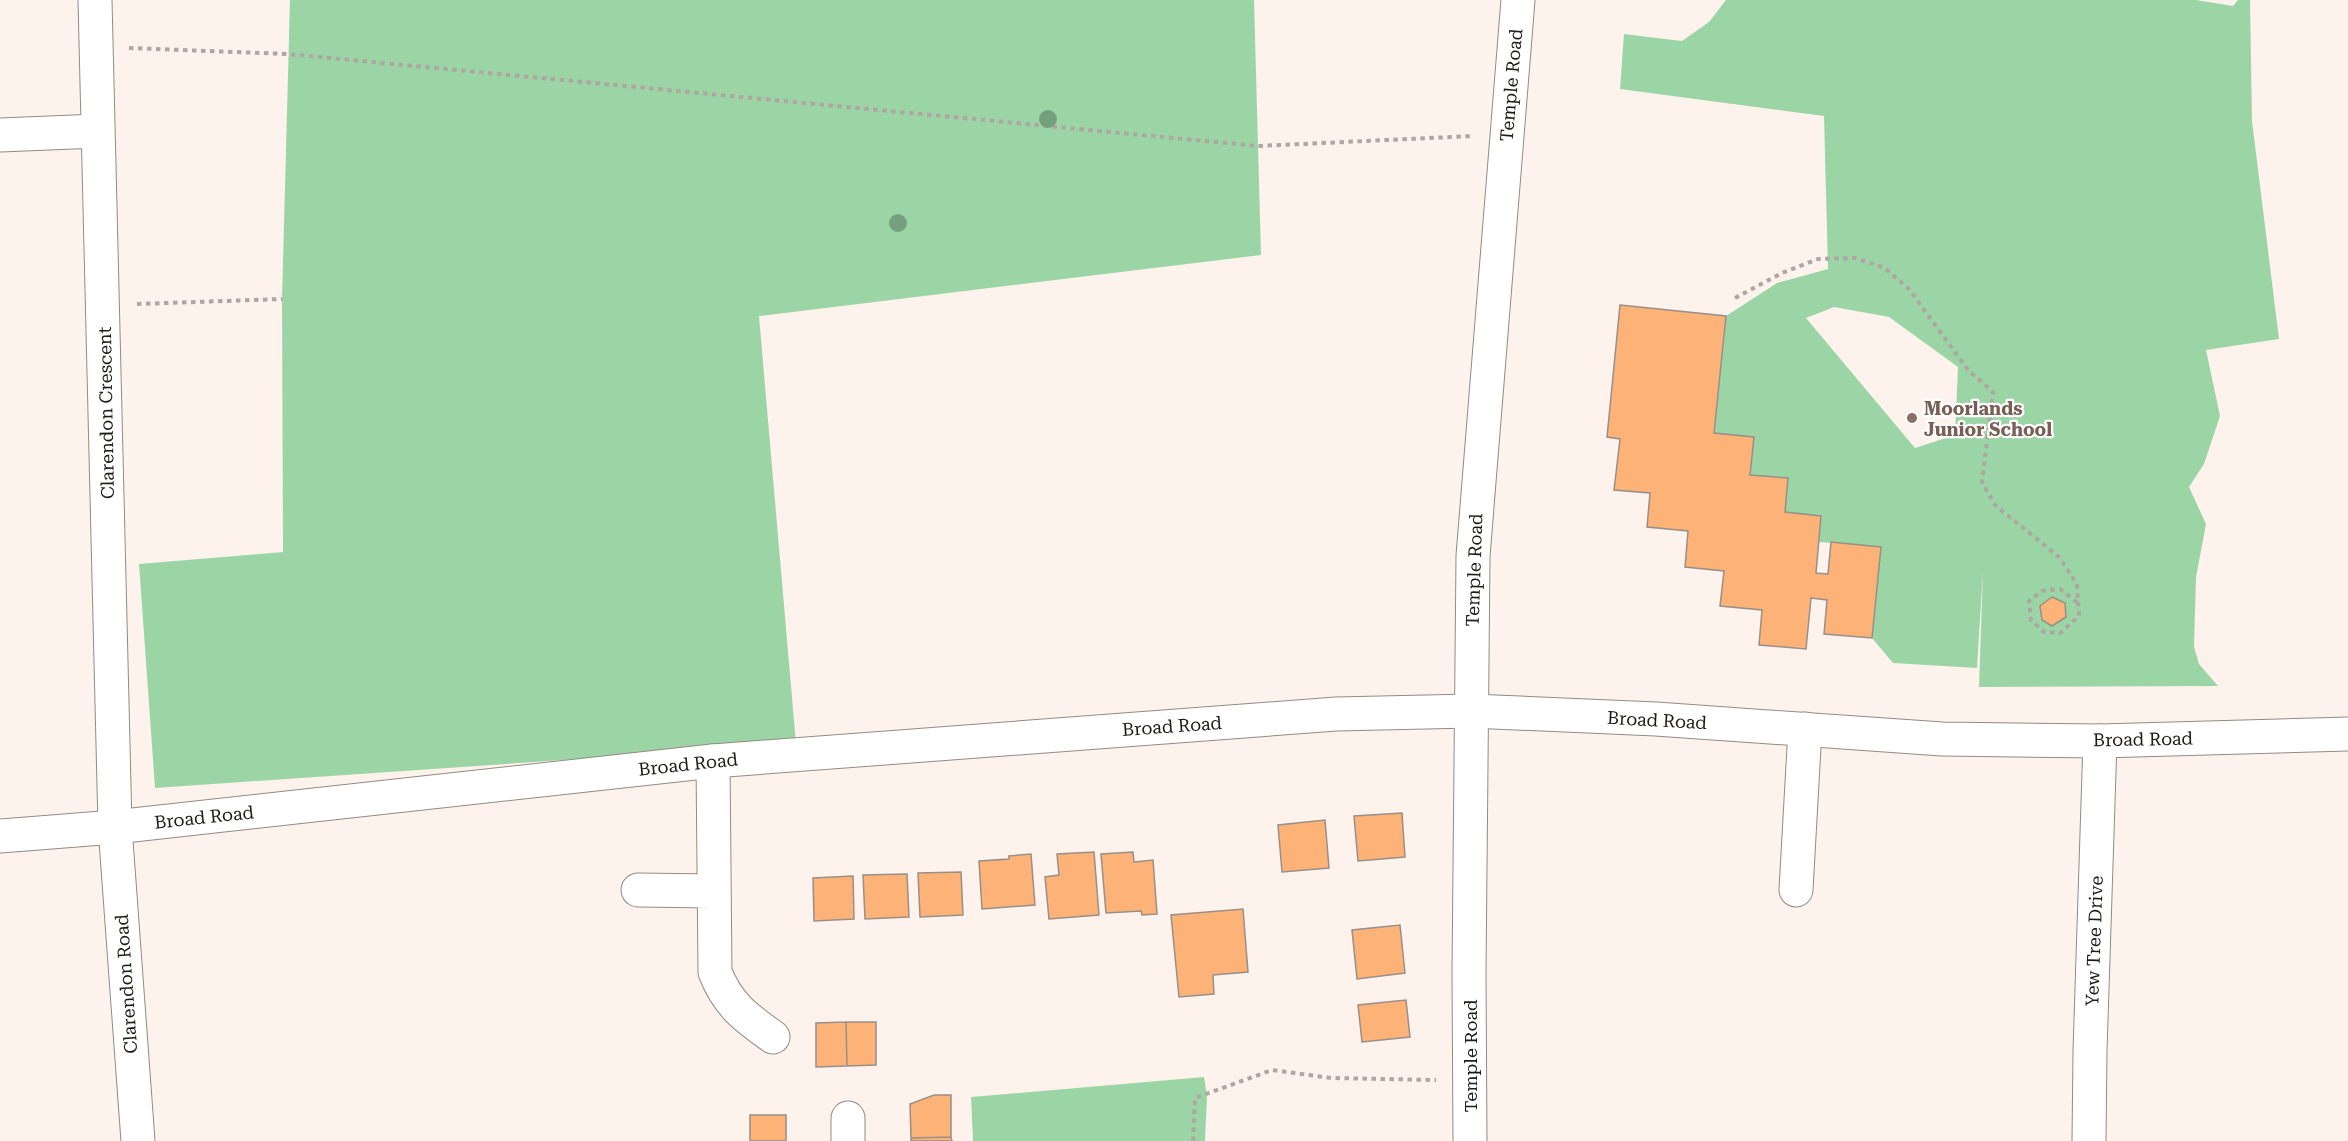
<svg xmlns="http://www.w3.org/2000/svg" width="2348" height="1141" font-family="'Roboto Serif',serif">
  <rect width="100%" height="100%" fill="#fdf3ec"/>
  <path fill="#9cd5a5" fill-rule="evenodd" d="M290,0H1254L1261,255L759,316L796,744L155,788L139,564L283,552L282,299Z
    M1726,0H2196L2233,6L2238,0H2250L2252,121L2279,339L2206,350L2220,416L2204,464L2189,487L2206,524L2196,577L2194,647L2199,664L2218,686L1979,687L1983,571L1977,668L1893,663L1872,638L1881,547L1819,542L1821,516L1785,512L1788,478L1750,475L1753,437L1714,433L1726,316L1777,283L1828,269L1824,116L1620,89L1624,34L1682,41L1709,22ZM1834,307L1889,317L1958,367L1955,435L1915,448L1806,318Z
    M1204,1077L1207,1096L1205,1141H973L971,1097Z"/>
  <path fill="#fdb377" stroke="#988f89" stroke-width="1.5" d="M1620,305L1726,316L1714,433L1754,437L1750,475L1788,478L1785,512L1821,516L1816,573L1828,574L1831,542L1881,547L1872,638L1824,634L1827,600L1811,598L1806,649L1759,645L1762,610L1720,606L1724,571L1685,567L1688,531L1647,527L1650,493L1614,490L1620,439L1607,437Z
    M2052,597L2065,603L2066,617L2052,626L2042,620L2040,606Z
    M1402,813L1405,857L1358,861L1354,816Z
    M1325,820L1329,868L1282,872L1278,825Z
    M1094,852L1099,915L1049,919L1045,877L1059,875L1057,854Z
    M1133,852L1134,862L1153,860L1157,914L1142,915L1141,911L1106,913L1101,854Z
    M1031,854L1035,905L982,909L979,861L1009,859V856Z
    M961,872L963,915L920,917L918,873Z
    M907,874L909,917L865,919L863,875Z
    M853,876L854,919L814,921L813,878Z
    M1243,909L1248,972L1213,975L1214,994L1179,997L1171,915Z
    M1400,925L1405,973L1357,979L1352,930Z
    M1406,1000L1410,1037L1362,1042L1358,1005Z
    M846,1022L847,1066L816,1067V1023Z
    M846,1022H876V1065L847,1066Z
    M934,1095H951V1137L911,1138L910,1104Z
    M750,1115H786V1141H750Z
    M951,1137L952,1141H911V1138Z"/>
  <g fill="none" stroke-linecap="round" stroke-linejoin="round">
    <g stroke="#938a83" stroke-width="35">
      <path id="minor" d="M95,0L115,827L138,1141
        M0,135L98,131
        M713,761L715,972C728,1005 745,1017 773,1037
        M638,890L714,891
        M1796,890L1805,729
        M848,1118V1141
        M1470,1141L1469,973L1473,556L1518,0
        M2089,1141L2090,1051L2100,741"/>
    </g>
    <g stroke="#938a83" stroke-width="35">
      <path id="tertiary" d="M0,836L115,827L713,761L1336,714L1471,711L1656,719L1942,739L2100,741L2348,734"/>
    </g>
    <path stroke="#aea7a1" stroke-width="4" stroke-dasharray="4.5 4.5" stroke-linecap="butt" d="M129,48L288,54L1258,146L1473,136
      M1735,298L1782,273L1818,259L1855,258L1885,268L1909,289L1968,370L1993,392L1982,482L1995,505L2059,557L2077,584L2079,616L2060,633L2044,632L2031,620L2029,601L2042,591L2060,589L2078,603
      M137,304L282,299
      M1193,1141L1195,1098L1272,1070L1331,1078L1436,1080"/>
    <use href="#minor" stroke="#fff" stroke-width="33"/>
    <use href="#tertiary" stroke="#fff" stroke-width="33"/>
  </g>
  <g fill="#74a07e">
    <circle cx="1048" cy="119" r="9"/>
    <circle cx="898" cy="223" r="9"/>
  </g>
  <circle fill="#8d6e63" stroke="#fff" stroke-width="2" cx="1912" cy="418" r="6"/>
  <g text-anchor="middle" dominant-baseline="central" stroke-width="4.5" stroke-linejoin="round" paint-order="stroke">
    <g font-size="18" fill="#1e1b18" stroke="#fff">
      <text transform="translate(1511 85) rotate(-85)">Temple Road</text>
      <text transform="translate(106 413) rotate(-91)">Clarendon Crescent</text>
      <text transform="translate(1474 570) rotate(-88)">Temple Road</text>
      <text transform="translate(1657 720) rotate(3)">Broad Road</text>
      <text transform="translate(1172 726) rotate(-4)">Broad Road</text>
      <text transform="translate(2143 739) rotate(-1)">Broad Road</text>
      <text transform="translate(688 764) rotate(-6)">Broad Road</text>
      <text transform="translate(204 817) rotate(-6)">Broad Road</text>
      <text transform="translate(2094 941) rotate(-88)">Yew Tree Drive</text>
      <text transform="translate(126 984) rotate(-94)">Clarendon Road</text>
      <text transform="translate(1470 1056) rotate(-90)">Temple Road</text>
    </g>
    <g font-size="18" font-weight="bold" fill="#785e54" stroke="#fff" text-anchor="start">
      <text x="1924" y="408">Moorlands<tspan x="1924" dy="21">Junior School</tspan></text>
    </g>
  </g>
</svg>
